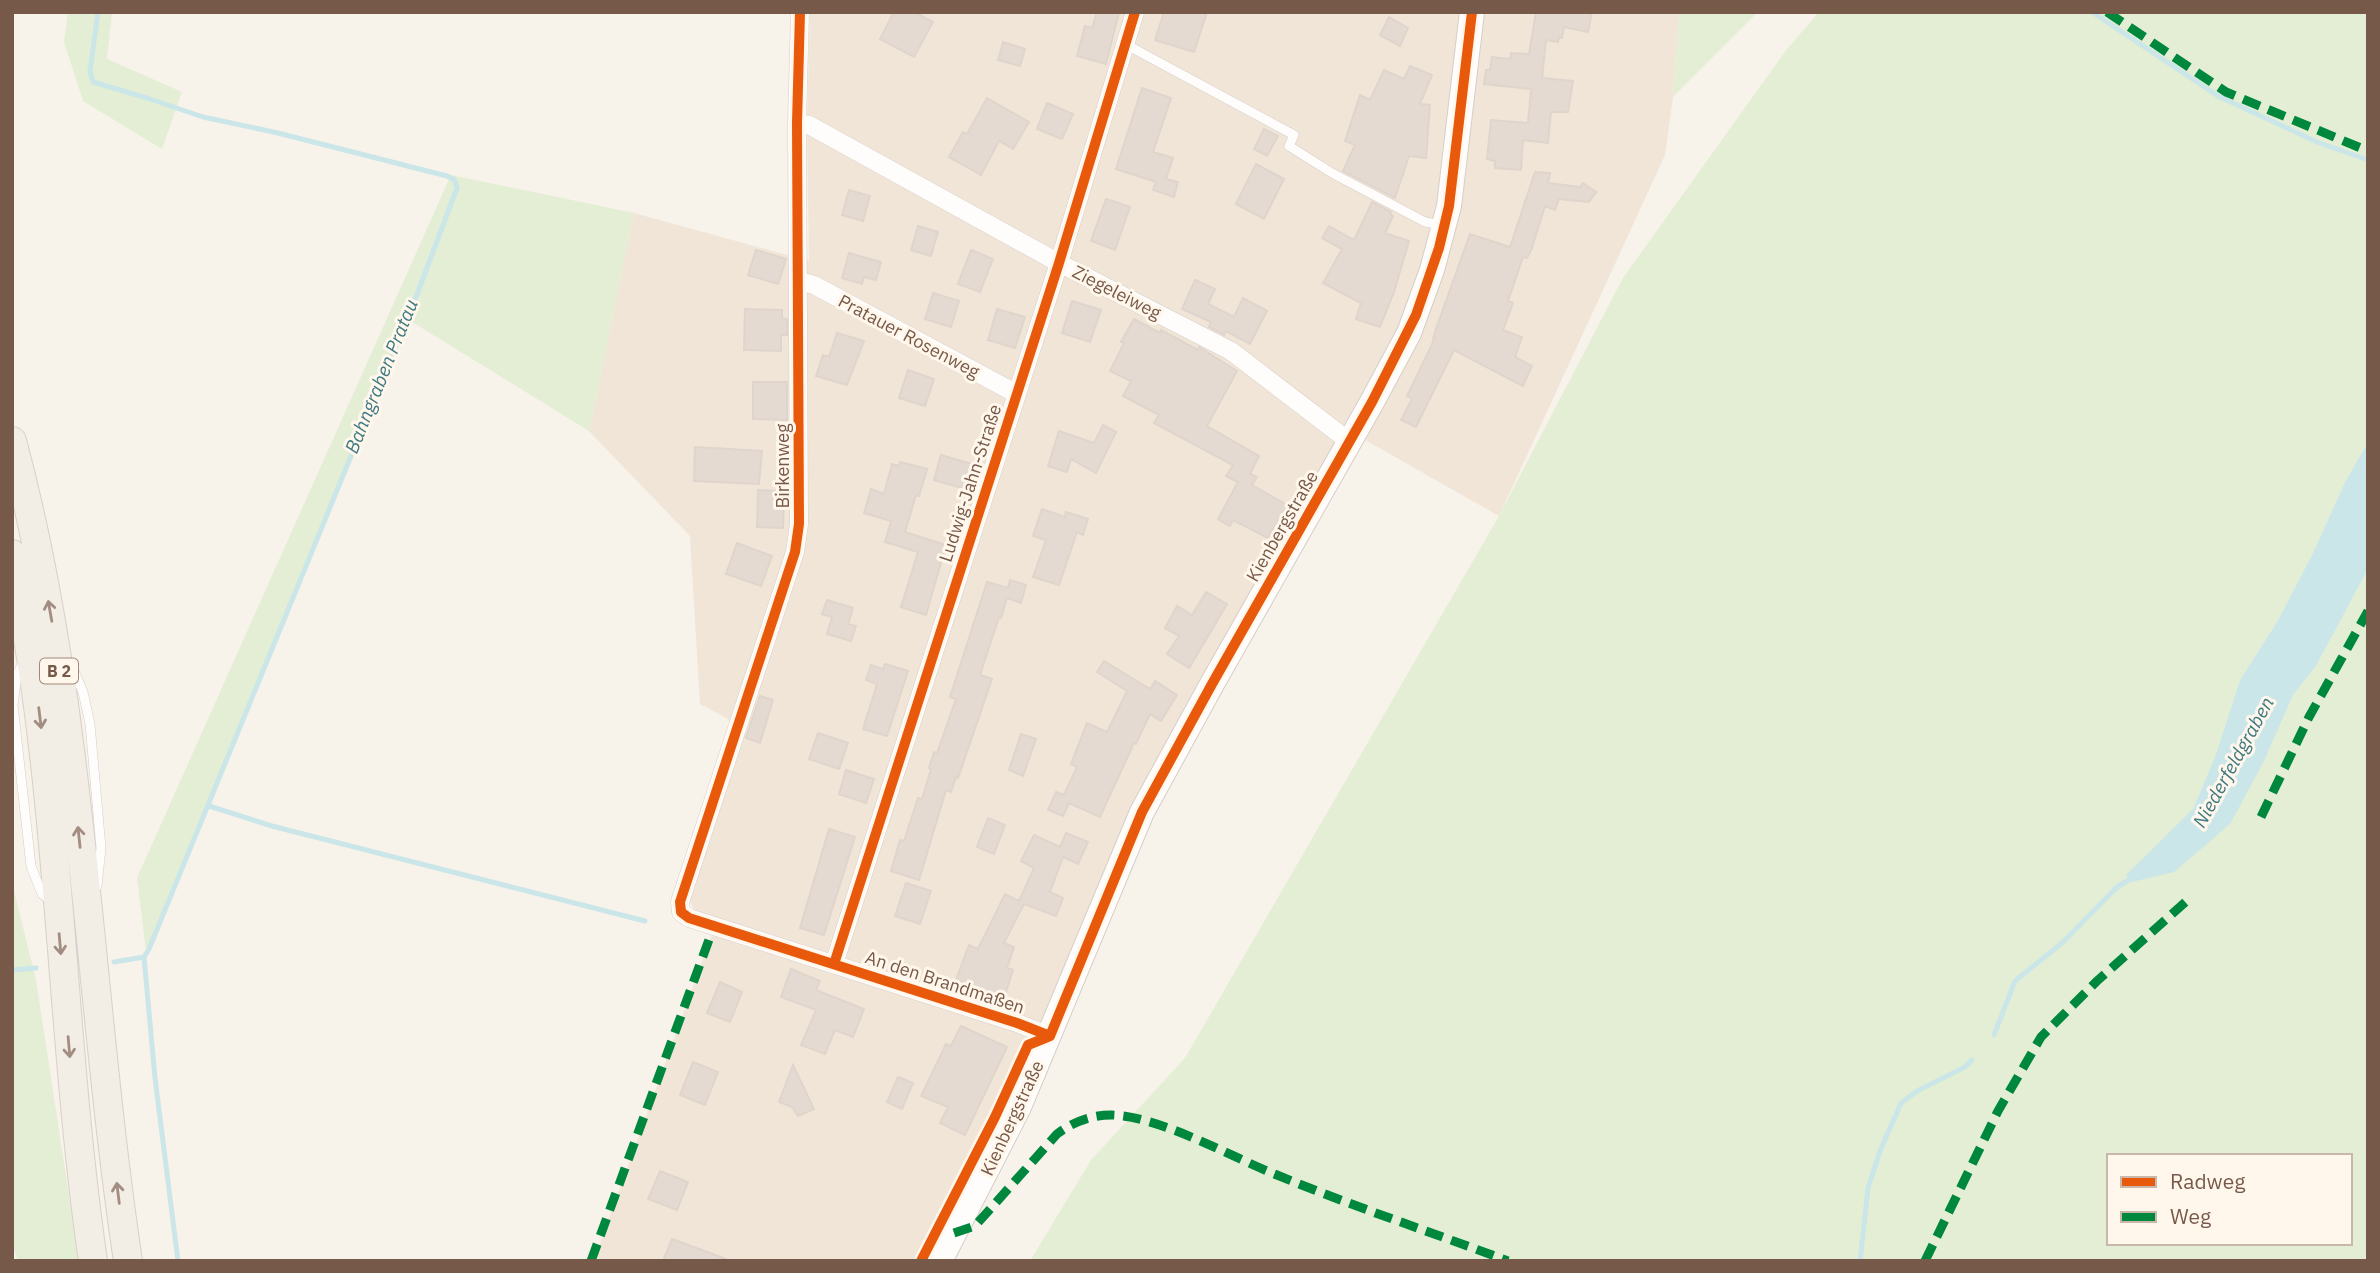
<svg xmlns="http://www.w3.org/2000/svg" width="2380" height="1273" font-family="'IBM Plex Sans',sans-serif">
  <rect width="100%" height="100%" fill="#f7f2ea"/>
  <path fill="#f1e5d7" d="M810,12H1679L1673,97L1665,155L1499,516L1346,429L928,1261H605L595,1257L715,926L694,909L688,898L741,735L728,719L700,704L690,536L589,431L634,213L809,261L807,123Z"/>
  <path fill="#e3eed4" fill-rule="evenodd" d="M68,12H112L107,59L182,92L162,149L83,101L64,42Z
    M1679,12H1758L1673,97Z
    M1819,12H2368V442L2345,482L2312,555L2277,622L2240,680L2215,757L2193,809L2168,836L2264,761L2293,695L2316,666L2368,569V1261H1030L1091,1160L1185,1058L1499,516L1623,278L1787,49ZM2109,1156H2350V1243H2109Z
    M451,175L634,213L589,431L409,320L146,951L137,878Z
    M12,883L36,980L79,1261H18L12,1243Z"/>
  <path fill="#cbe6e8" d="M2368,442V569L2316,666L2293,695L2264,761L2230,824L2174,872L2132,882L2126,875L2193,809L2215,757L2240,680L2277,622L2312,555L2345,482Z"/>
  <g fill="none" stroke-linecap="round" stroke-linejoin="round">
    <path stroke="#cbe6e8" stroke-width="5" d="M98,12L90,71L93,82L147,98L203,117L278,133L447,176L455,180L457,188L413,305L149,949L144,957L114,962
      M2092,12L2218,96L2317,142L2368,160
      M209,806L272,826L645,921
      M144,957L155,1078L178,1261
      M12,970L36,968
      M1994,1035L2015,981L2063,942L2117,887L2132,878
      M1860,1261L1868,1188L1880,1151L1901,1103L1917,1091L1965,1067L1972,1060"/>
  </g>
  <path fill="#e4dad1" stroke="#e0d5cc" stroke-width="2" d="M894,12H914L933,22L914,57L880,39Z
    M1097,12H1119L1106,64L1077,56L1085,26L1092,28Z
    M1164,12H1207L1194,52L1155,40Z
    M1536,12H1592L1588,32L1564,27L1562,38L1559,37L1558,42L1546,40L1542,78L1573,81L1568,112H1551L1548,143L1523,140L1521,170L1495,168V161L1487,159L1491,120L1528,123L1531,89L1484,84L1486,70H1490L1492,57L1510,59L1511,53L1529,54Z
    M1389,17L1408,28L1400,46L1380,35Z
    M1003,42L1025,49L1020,66L998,60Z
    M1410,66L1432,75L1420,104L1430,105L1426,158L1409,156L1395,198L1343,171L1355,145L1345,141L1360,95L1370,100L1384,70L1404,79Z
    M1142,88L1171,98L1153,152L1173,158L1166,179L1178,182L1174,197L1153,190L1156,182L1116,169Z
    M987,98L1029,122L1013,149L999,141L981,175L949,157L963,132L967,134Z
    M1047,103L1073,114L1062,139L1037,129Z
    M1264,129L1278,136L1267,156L1254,149Z
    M1256,164L1284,179L1264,219L1236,204Z
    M1535,172L1550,173L1548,183L1580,187L1583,183L1596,192L1589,202L1559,199L1555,210L1545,206L1532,248L1527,258L1523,257L1508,301L1513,303L1503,330L1522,337L1515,357L1532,366L1523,386L1454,350L1416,427L1401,420L1412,399L1407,396L1434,340L1433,339L1436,329L1470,234L1510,247Z
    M849,190L870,196L863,221L842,215Z
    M1106,199L1130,207L1115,250L1091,241Z
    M1372,202L1391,212L1390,214L1393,216L1385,233L1409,241L1394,292L1380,327L1356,319L1361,303L1323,283L1342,249L1322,238L1329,226L1354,240Z
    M918,226L938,232L931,256L911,250Z
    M756,250L786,259L778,284L748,275Z
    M971,250L993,259L980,292L958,284Z
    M849,253L881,262L876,280L864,277L862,284L842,278Z
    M1195,280L1215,289L1208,304L1234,317L1243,298L1267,311L1250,344L1226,331L1224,335L1209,327L1211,322L1182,309Z
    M933,293L959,301L951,327L925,319Z
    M1072,301L1101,310L1090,342L1062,333Z
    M745,309L782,310V318L787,319V335H781V351L744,350Z
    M997,309L1025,317L1015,348L988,340Z
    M1134,319L1160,333L1161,330L1198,350L1199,347L1237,371L1207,426L1259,456L1250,474L1257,477L1252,485L1287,505L1268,538L1233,520L1230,526L1218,519L1238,482L1226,476L1233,465L1154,423L1159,415L1123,396L1131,381L1110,371L1124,343L1121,342Z
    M837,333L864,341L847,385L816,376L823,355L829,357Z
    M908,370L934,379L925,406L899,398Z
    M753,382H787V420L753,419Z
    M1103,425L1116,432L1096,473L1071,459L1067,472L1048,466L1059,431L1094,443Z
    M695,447L762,451L759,484L694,481Z
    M941,455L972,464L965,489L934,480Z
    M900,462L927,469L919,496L916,495L905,532L946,545L926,615L901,607L918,552L885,542L891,521L864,513L871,489L884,494L892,464L899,466Z
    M758,490L784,491L783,528L757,527Z
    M1042,509L1065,517L1066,512L1088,519L1083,535L1077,532L1059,585L1033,577L1046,540L1033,536Z
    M737,543L772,556L761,586L726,574Z
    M1010,580L1026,585L1021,603L1007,598L1001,618L999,617L980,675L992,679L958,778L956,777L951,792L946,790L919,880L891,871L900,840L904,841L918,798L922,799L931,769L929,768L934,752L937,753L956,699L950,697L987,582L1008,588Z
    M1206,592L1227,604L1189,668L1167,654L1179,636L1165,628L1177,606L1192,615Z
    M827,600L853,608L848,624L856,626L851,641L827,634L832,617L822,614Z
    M1104,661L1150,689L1155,681L1177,695L1161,721L1150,714L1136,744L1134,743L1100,817L1069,803L1063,816L1048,810L1056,792L1064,795L1077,767L1071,764L1087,723L1107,732L1127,691L1097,672Z
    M885,664L908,671L887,736L863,729L877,684L866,680L871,665L883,669Z
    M760,696L773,700L760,743L746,738Z
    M818,733L848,743L839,769L809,759Z
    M1021,734L1036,739L1023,776L1009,770Z
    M846,770L874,779L866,803L839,794Z
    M988,818L1005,825L994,854L977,847Z
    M829,829L855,837L824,935L800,928Z
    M1066,833L1088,842L1078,864L1063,857L1050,892L1063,898L1056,916L1024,904L1004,943L1014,947L1007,968L1013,970L1004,998L956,980L969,945L978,949L1005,894L1019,901L1034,868L1021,861L1034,835L1060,847Z
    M906,883L931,891L920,924L895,916Z
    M791,969L820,981L816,990L864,1009L853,1037L835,1030L825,1054L801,1045L816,1010L781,997Z
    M720,982L742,992L730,1022L707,1013Z
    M961,1026L1007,1047L965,1135L940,1123L948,1107L921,1096L946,1044L951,1046Z
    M693,1062L718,1072L705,1105L680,1095Z
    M793,1065L814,1109L798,1116L792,1107L779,1102Z
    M898,1077L913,1083L902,1109L887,1102Z
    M660,1171L688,1182L677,1210L648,1199Z
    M672,1239L726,1259V1261H663Z"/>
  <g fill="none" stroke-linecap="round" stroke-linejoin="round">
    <g stroke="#d6cec7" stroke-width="10">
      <path id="lane" d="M1125,44L1294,135L1289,146L1332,173L1425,222L1442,225
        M66,661L74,671L83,692L90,724L101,848L97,886
        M24,662L17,674L13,705L31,866L42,894L51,901"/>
    </g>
    <g stroke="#d6cec7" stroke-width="19">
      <path id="street" d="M800,12L797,123L799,524L795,552L680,902L681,912L689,918L1017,1023L1050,1036
        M797,123L809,125L1059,263L1231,351L1350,442
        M799,281L814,285L1017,394
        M834,964L1059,263L1135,12"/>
    </g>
    <g stroke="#d6cec6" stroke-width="26">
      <path id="secondary" d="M940,1261L1019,1107L1142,812L1212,684L1372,402L1409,333L1432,270L1449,206L1472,12"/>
    </g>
    <g stroke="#d9cfc9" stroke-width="30">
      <path id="primary" d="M12,441C84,708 87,988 128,1261
        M12,554C62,786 59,1026 93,1261"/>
    </g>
    <use href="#lane" stroke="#fefdfc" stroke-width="9"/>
    <use href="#street" stroke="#fefdfc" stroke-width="18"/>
    <use href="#secondary" stroke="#fefdfc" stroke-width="24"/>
    <use href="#primary" stroke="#f2ede5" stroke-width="28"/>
    <path stroke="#00873e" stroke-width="9" stroke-dasharray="18 9" stroke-linecap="butt" d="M2107,12L2226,92L2368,151
      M2261,817L2309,717L2368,611
      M954,1233L975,1226L1057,1134C1073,1122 1091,1115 1111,1115C1160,1116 1231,1157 1277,1175C1352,1206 1431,1232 1508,1261
      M591,1261L714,926
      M1925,1261L1998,1111L2041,1037L2097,981L2191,897"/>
    <g stroke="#fff7eb" stroke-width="15">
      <path id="cycleway" d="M800,12L797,123L799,524L795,552L680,902L681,912L689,918L1017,1023L1050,1036
        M834,964L1059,263L1135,12
        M1050,1036L1142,812L1212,684L1372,402L1416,315L1439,248L1449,206L1472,12
        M921,1261L995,1117L1028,1045L1050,1036"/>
    </g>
    <use href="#cycleway" stroke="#e8590c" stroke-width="10"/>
  </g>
  <defs><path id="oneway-shaft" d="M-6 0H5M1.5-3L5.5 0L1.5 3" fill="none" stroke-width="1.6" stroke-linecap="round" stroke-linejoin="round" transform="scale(1.75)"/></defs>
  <g stroke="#a28d80">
    <use href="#oneway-shaft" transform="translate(50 611) rotate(-100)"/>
    <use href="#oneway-shaft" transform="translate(40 718) rotate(83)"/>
    <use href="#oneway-shaft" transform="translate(79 837) rotate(-96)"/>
    <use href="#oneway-shaft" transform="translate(60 944) rotate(85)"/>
    <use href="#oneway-shaft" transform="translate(69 1047) rotate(85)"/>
    <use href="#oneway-shaft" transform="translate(118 1193) rotate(-97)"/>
  </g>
  <g text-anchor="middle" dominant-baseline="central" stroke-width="6" stroke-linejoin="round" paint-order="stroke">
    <rect fill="#fff7eb" stroke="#a0887a" stroke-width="2" x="40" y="658.5" width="38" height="25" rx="5"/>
    <g font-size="16" font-weight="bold" fill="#775949">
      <text x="59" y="671">B 2</text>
    </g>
    <g font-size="18" fill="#775949" stroke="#fff7eb">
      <text transform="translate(1117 292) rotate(27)">Ziegeleiweg</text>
      <text transform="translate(909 336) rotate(28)">Pratauer Rosenweg</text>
      <text transform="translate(782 466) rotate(-90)">Birkenweg</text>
      <text transform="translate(970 483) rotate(-72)">Ludwig-Jahn-Straße</text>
      <text transform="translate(1282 526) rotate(-60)">Kienbergstraße</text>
      <text transform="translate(945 982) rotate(18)">An den Brandmaßen</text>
      <text transform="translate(1012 1118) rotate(-65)">Kienbergstraße</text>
    </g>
    <g font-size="19" font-style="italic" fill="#3f7983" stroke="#fff7eb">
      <text transform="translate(381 376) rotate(-68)">Bahngraben Pratau</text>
      <text transform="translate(2233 762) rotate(-61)">Niederfeldgraben</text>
    </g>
  </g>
  <rect width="2380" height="1273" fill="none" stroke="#775949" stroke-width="28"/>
  <rect x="2107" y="1154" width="245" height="91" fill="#fff7eb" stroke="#c9b8aa" stroke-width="2"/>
  <rect x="2121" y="1177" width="35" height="10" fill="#e8590c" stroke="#c9b8aa" stroke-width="2"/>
  <text x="2170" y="1189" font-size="21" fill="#775949">Radweg</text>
  <rect x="2121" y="1212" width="35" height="10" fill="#00873e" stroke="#c9b8aa" stroke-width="2"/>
  <text x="2170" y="1224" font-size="21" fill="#775949">Weg</text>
</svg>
